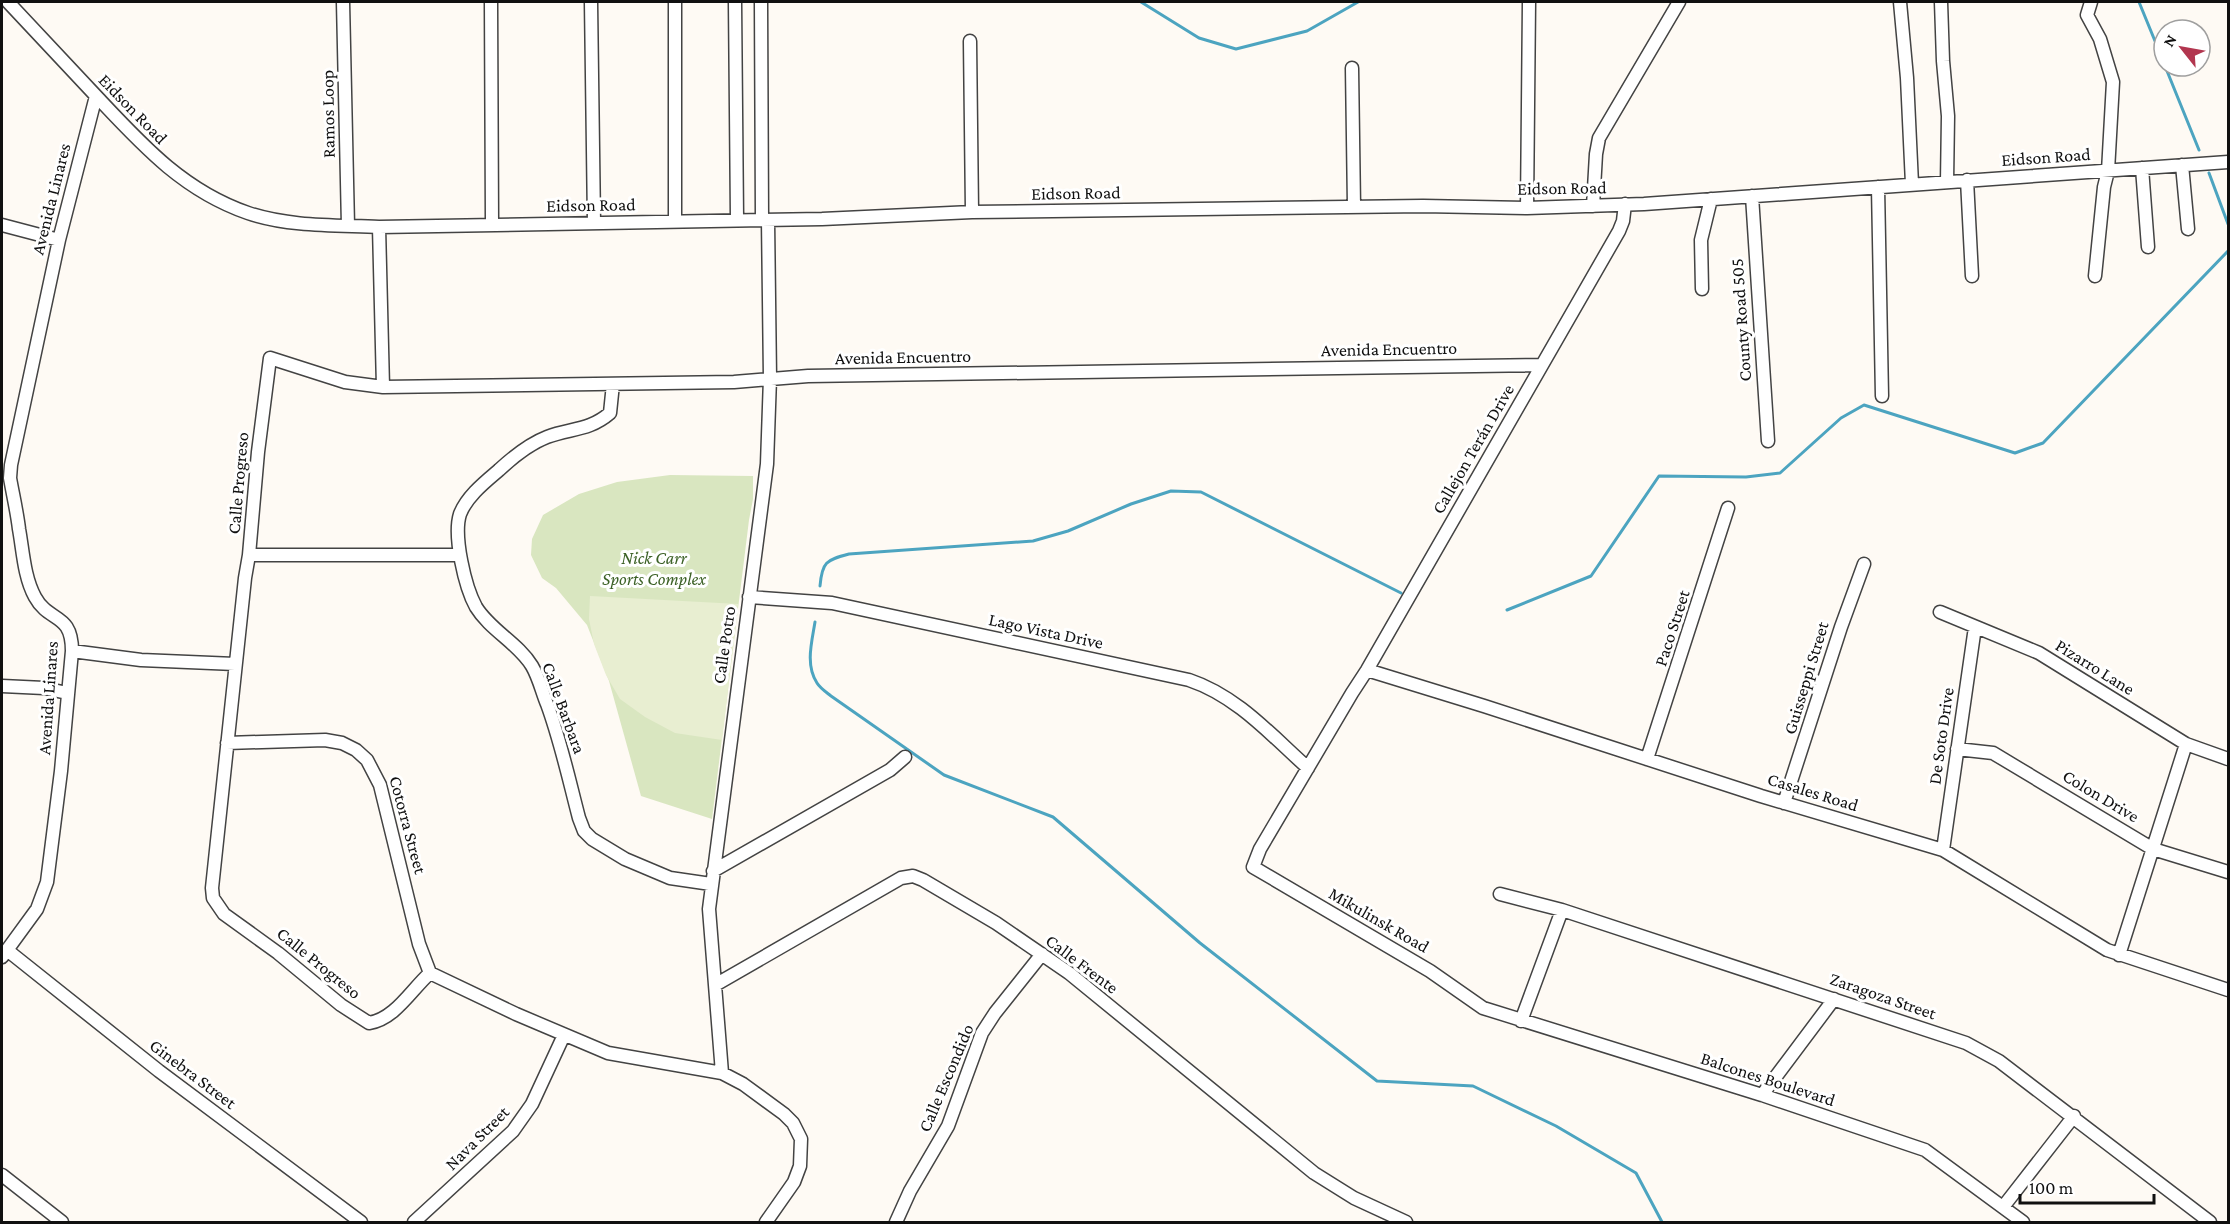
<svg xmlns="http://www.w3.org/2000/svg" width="2230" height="1224" font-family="'Crimson Pro',serif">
  <rect width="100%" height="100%" fill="#fefaf4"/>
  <path fill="#d9e6c0" d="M670,475L753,476V499L749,520L712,819L641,796L609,681L587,625L556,588L542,578L531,555L532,539L543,515L579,494L617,482Z"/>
  <path fill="#e8eed1" d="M590,596L738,604L722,740L675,733L645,717L620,699L606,675L594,644L589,619Z"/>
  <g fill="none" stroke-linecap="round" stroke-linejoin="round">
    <path stroke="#4ca4c0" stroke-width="3" d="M1141,2L1199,38L1236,49L1307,31L1358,2
      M2139,2L2164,63
      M2165,66L2199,150
      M2209,173L2228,224
      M820,586C822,562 826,560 849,554L1033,541L1068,531L1131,504L1171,491L1201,492L1401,593
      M1507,610L1591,576L1659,476L1746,477L1780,473L1841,418L1864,405L2015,453L2043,443L2228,251
      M815,622C812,641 805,665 817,683C820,688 826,692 831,696L944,775L1053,817L1200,943L1377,1081L1473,1086L1556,1126L1636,1173L1662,1222"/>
    <g stroke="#434343" stroke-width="15">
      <path id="minor" d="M8,2C38,34 68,66 98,98C143,146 184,191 248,213C290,227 335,225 379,227L822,219L972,212L1423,206L1527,208L1644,204L2228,162
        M343,2L348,226
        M491,2L492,224
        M591,2L594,223
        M675,2V220
        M735,2L737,219
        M761,2L762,220
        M1900,2L1907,78L1912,184
        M1941,2L1943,61L1948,116L1947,182
        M2091,2L2087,15L2100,39L2113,82L2108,171L2104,187L2095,276
        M970,41L972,212
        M1352,68L1354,207
        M2182,165L2188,229
        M2142,168L2148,247
        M1967,180L1972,276
        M1878,187L1882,396
        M1752,196L1768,441
        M1625,204L1623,221L1619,231L1367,670L1352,693L1260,849L1253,867L1430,971L1483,1008L1762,1095L1925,1150L2023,1222
        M1593,206L1596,154L1599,138L1679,2
        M1527,208L1529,2
        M2,225L59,240
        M379,227L383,387
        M1702,289L1701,240L1711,199
        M613,384L610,413C589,431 571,428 547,437C529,444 513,457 499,470C485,482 467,496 460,514C453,536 465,587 476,607C490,630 518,643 532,666C539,678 542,692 547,704C561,742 569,780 579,818L584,831L592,839L625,859L670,878L711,884
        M249,555H460
        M749,597L832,603L1189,680C1237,696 1271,735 1308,768
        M1940,612L2039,653L2186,744L2228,759
        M72,651L141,660L235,664
        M1367,670L1484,706L1761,796L1943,850L2107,950L2228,990
        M2,686L44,688L67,693
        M227,743L325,740L342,743L356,750L367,760L380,785L419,944L430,973
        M1957,749L1993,753L2153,849L2228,872
        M1647,759L1728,508
        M1784,803L1841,627L1864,564
        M1943,850L1975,627
        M713,871L890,770L905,757
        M1500,894L1562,910L1966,1043L1999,1061L2210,1222
        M7,950L159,1071L361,1222
        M2119,955L2186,744
        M2,957L37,909L47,882L61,771L72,651C72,612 49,623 35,597C24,577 23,551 19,529C17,512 13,495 10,478L11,465L59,240L96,96
        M715,985L901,878L913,876L923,880L996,923L1069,973L1314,1173L1354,1198L1406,1222
        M1521,1021L1562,910
        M722,1073L709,909L767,464L770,378L768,220
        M1762,1095L1834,999
        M2,1175L62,1222
        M2003,1207L2074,1116
        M414,1222L513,1131L532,1104L564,1035
        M766,1222L794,1182L800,1166L801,1139L793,1123L784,1114L743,1084L722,1073L608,1053L516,1014L430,973C411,990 395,1019 369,1023L341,1005L278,953L224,914L213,898L212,888L245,578L249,555L258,452L270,358L345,382L383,387L734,382L808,376L1542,365
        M896,1222L910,1191L948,1126L982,1033L995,1013L1042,954"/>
    </g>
    <use href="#minor" stroke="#fff" stroke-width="12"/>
  </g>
  <g text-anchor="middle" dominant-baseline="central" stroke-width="6" stroke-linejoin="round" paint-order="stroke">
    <g font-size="18" fill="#101010" stroke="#fff">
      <text transform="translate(133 109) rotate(46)">Eidson Road</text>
      <text transform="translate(328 114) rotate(-91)">Ramos Loop</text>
      <text transform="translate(2046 157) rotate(-4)">Eidson Road</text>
      <text transform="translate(1562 188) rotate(-1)">Eidson Road</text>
      <text transform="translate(1076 193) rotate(-1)">Eidson Road</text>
      <text transform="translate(51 199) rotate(-76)">Avenida Linares</text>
      <text transform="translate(591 205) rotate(-1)">Eidson Road</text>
      <text transform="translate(1741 320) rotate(-94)">County Road 505</text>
      <text transform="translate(1389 349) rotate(-1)">Avenida Encuentro</text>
      <text transform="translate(903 357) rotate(-1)">Avenida Encuentro</text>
      <text transform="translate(1473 449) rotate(-60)">Callejon Terán Drive</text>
      <text transform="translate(238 483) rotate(-85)">Calle Progreso</text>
      <text transform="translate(1672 628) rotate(-72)">Paco Street</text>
      <text transform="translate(1046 631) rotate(12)">Lago Vista Drive</text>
      <text transform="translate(724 645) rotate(-82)">Calle Potro</text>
      <text transform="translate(2095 667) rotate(32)">Pizarro Lane</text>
      <text transform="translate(1806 678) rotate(-73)">Guisseppi Street</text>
      <text transform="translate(48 698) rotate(-86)">Avenida Linares</text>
      <text transform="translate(564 708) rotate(70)">Calle Barbara</text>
      <text transform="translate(1941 736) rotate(-82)">De Soto Drive</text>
      <text transform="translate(1813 792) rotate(17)">Casales Road</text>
      <text transform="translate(2101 796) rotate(31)">Colon Drive</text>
      <text transform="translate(408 825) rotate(75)">Cotorra Street</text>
      <text transform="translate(1379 920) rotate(30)">Mikulinsk Road</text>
      <text transform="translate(319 963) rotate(39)">Calle Progreso</text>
      <text transform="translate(1082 964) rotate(37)">Calle Frente</text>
      <text transform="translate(1883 996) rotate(19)">Zaragoza Street</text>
      <text transform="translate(193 1074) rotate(37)">Ginebra Street</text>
      <text transform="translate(946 1078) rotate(-67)">Calle Escondido</text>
      <text transform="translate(1768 1079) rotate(18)">Balcones Boulevard</text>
      <text transform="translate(477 1138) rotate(-45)">Nava Street</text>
    </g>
    <g font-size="18" font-style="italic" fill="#3c6126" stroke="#fff">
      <text x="654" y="558">Nick Carr<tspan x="654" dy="21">Sports Complex</tspan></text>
    </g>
  </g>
  <rect width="2230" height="1224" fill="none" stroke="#101010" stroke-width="6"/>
  <g transform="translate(2182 48) rotate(301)"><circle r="28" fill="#ffffff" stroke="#9f9f9f" stroke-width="1.5"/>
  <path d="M0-4.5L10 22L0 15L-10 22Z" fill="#b2364f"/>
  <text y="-9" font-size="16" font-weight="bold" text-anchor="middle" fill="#101010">N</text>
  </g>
  <path d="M2020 1194v9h134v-9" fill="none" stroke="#101010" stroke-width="3"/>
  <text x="2029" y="1194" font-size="18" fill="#101010" stroke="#ffffff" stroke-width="4.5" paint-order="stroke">100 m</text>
</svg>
